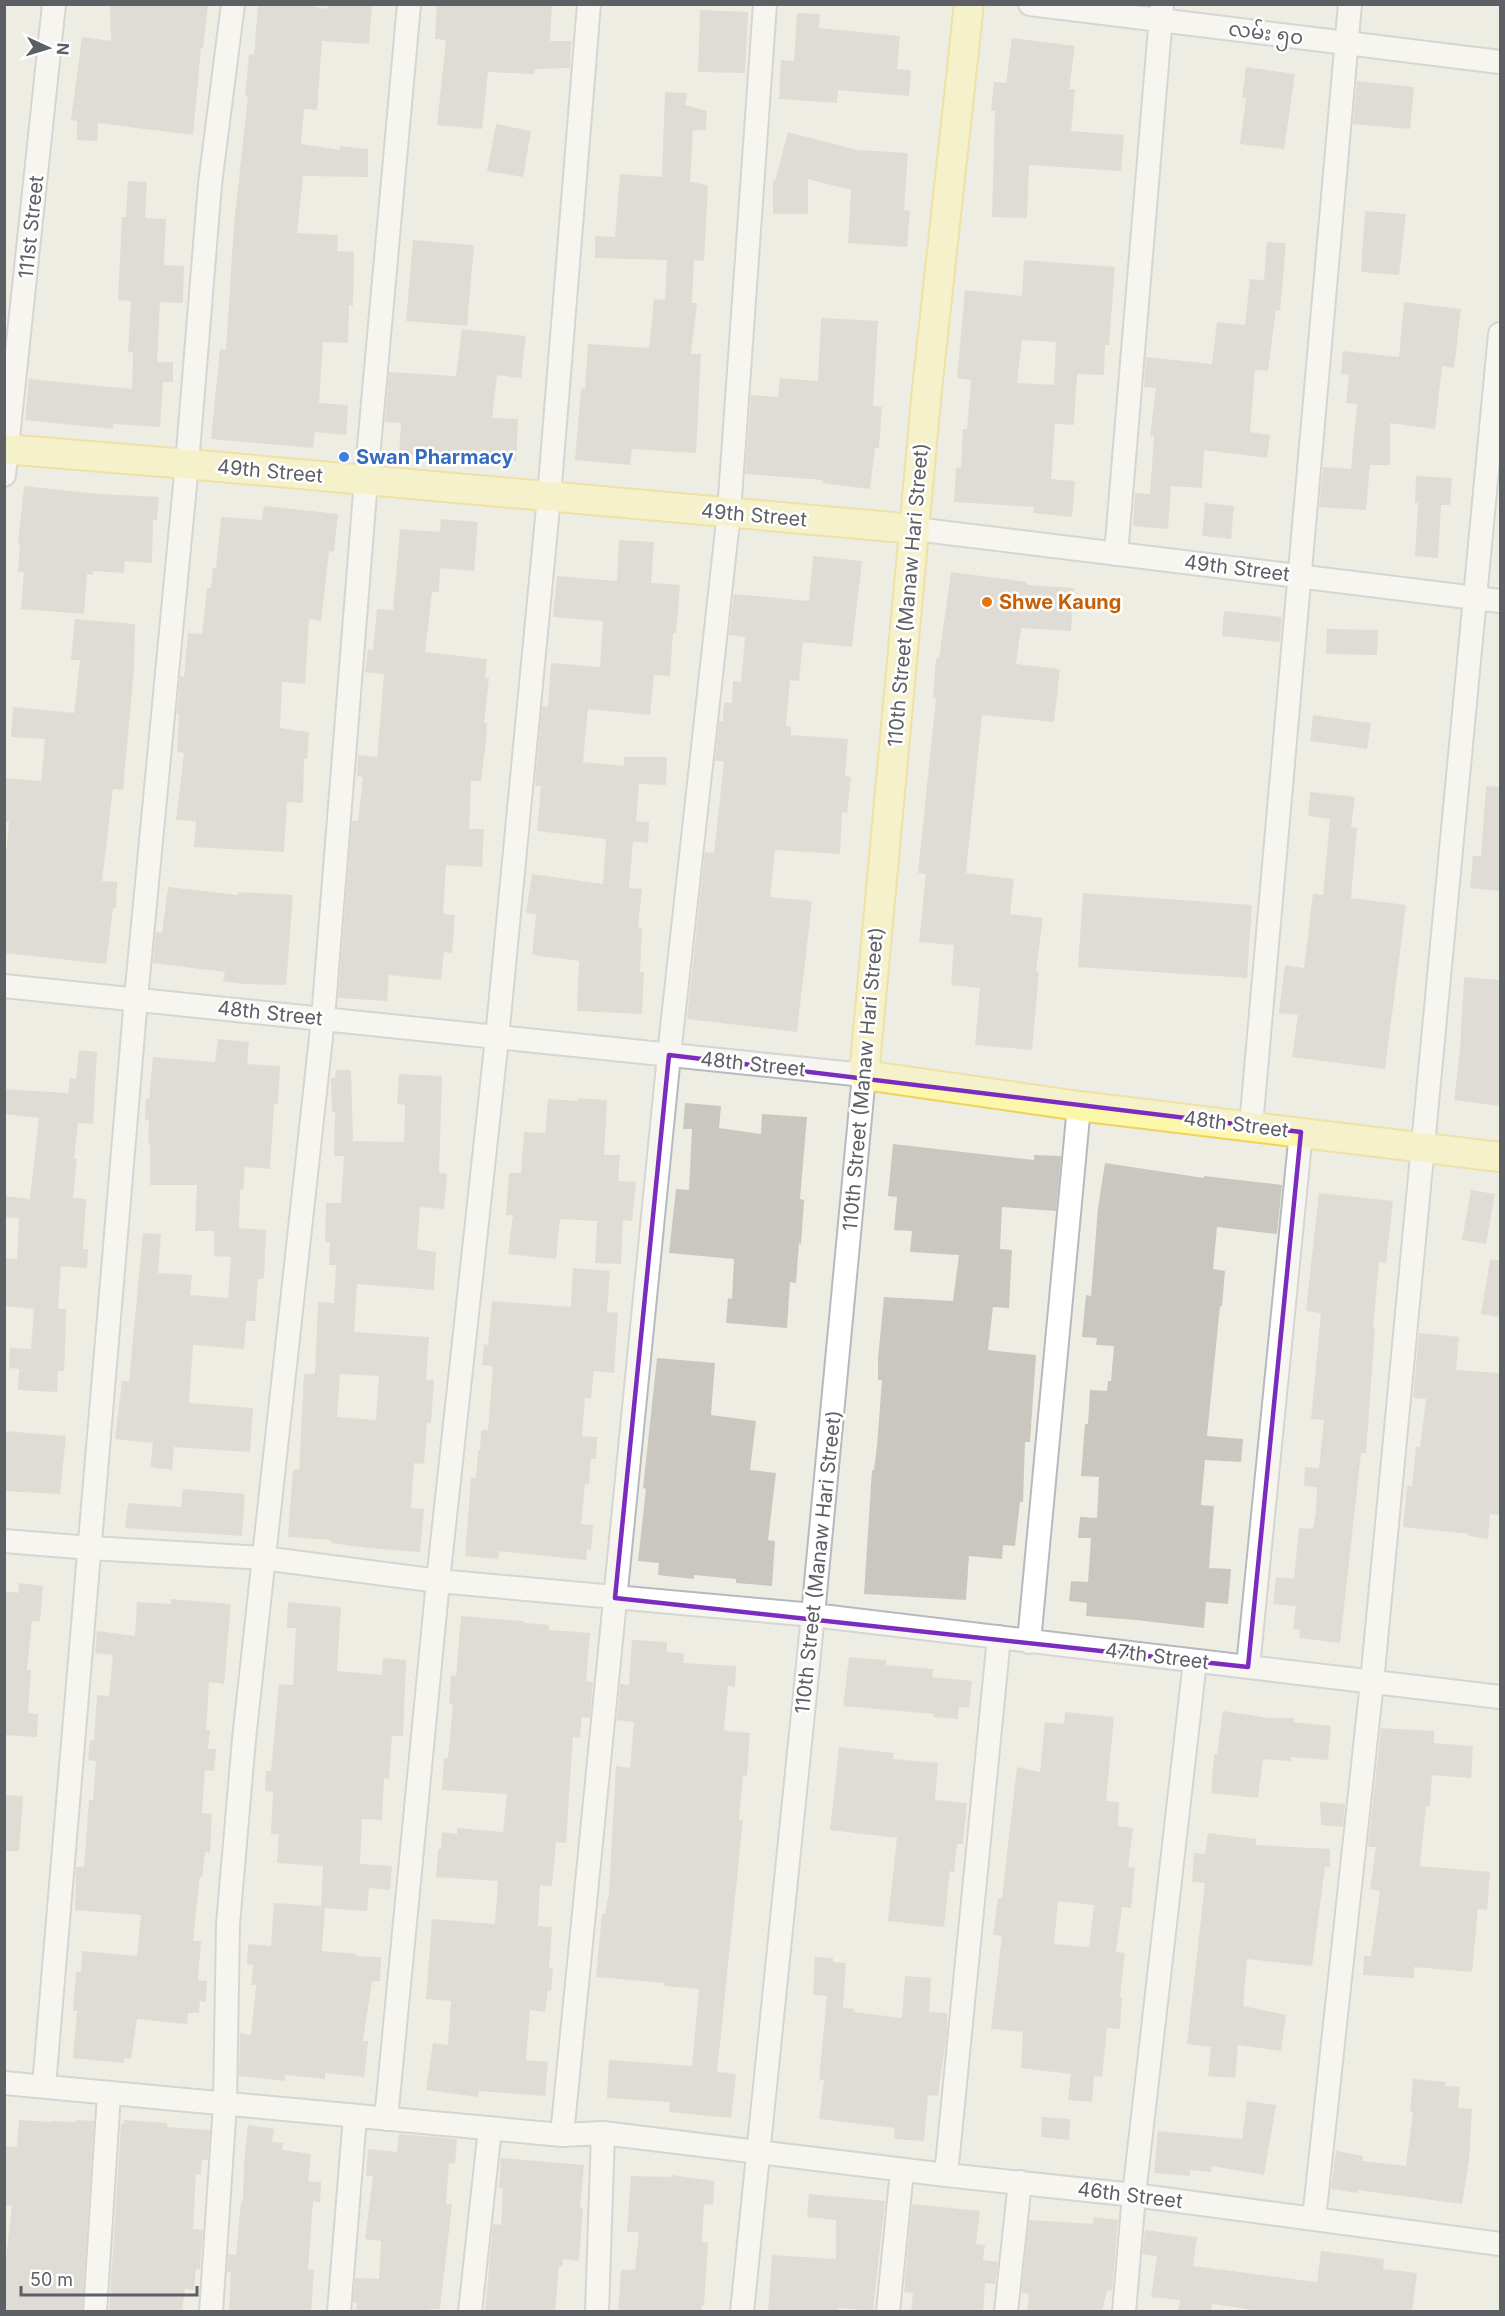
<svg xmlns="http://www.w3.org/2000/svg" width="1505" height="2316" font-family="Inter,'Noto Sans Myanmar',sans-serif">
  <rect width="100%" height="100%" fill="#eeede4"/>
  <path fill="#cac7c1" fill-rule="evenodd" d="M142,4L208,6L203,48H201L193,135L98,123L97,141L77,140V121L71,120L82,37L111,41L110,6Z
    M258,4H298L327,9L328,4H372L369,44L322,41L317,110L304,109L301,144L340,150V146L368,149V177L303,176L297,233L338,235L337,251L354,252L353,306L349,305L348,343L323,342L319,403L348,405L346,435L315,432L313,448L211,439L220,349L226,350L234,224L248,97L245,96L249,54L254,55Z
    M437,4H552L550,41H571L570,68L535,69L534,74L488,72L482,129L437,125L446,40L435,39Z
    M700,10L748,12L745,73L698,72Z
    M797,13L820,14L819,28L900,36L897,69L911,70L909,96L838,90L837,103L779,99L781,60L794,61Z
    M1012,38L1075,46L1069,89H1075L1071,131L1124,135L1121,171L1029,165L1027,218L992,217L995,111H991L994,82L1006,83Z
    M1246,67L1295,74L1284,149L1240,144L1246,98H1242Z
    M1357,81L1414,87L1410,129L1353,124Z
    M665,92L687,93L685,105L707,111L706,130H693L690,182L708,185L704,261L694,260L692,303H697L691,354H701L696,453L632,449L630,465L575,460L581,388L585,389L588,344L649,348L654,299L665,300L667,260L595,258V236L615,237L620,174L662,177Z
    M496,124L531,131L523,177L487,171Z
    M788,132L857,150L908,153L904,210L910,211L907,247L848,243L851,190L808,179V214H773V181H775Z
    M128,181L147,182L145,218L166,219L164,265L184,266L183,303L160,302L157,362H173V382H163L160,427L113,424V429L25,420L29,379L132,389L133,352H128L131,301L118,300L122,217H126Z
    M1365,211L1406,214L1399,275L1361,272Z
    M413,240L474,245L467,326L406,321Z
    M1267,242L1286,243L1280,311L1276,310L1268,371L1255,370L1250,432L1270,435L1267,458L1204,450L1202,488L1171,486L1168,529L1133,526L1135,493L1150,494L1154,436H1150L1156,388L1144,387L1146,357L1212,364L1217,322L1245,325L1250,279L1264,280Z
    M1024,260L1115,267L1109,345H1105L1104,375L1077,374L1074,425L1055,424L1051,479L1075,481L1072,517L1033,513L1034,507L954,502L956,467L961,468L963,429H967L971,380L957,378L965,290L1022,296ZM1022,340L1056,342L1054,385L1017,383Z
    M1404,302L1461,309L1454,368L1442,366L1435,429L1390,423V465H1370L1366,510L1319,507L1323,467L1351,469L1357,404L1346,403L1349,375L1341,374L1343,351L1399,357Z
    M821,318L878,321L873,406L882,407L879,448H875L870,489L822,483L823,480L745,474L751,395L778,397L780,378L818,381Z
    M462,329L526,336L521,378L497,375L492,418L518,419L516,461L399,454L401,423L385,422L389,372L456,376Z
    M1416,476L1452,478L1450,505H1441L1438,558L1415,556L1418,503H1415Z
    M24,486L99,494L159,497L157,520H153L152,563L125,561L124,573L93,571V575L87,574L84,614L21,609L24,572H18L20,544H18Z
    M1205,503L1234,506L1231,539L1202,536Z
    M264,506L338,514L334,552L329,551L321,621L309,619L305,684L282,682L280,728L309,732L307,759H304L303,803L287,802L284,852L194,847L196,821L176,820L184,753L177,752L179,715L177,714L180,676L184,677L188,633L202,634L207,588H211L213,568H216L221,517L262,520Z
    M441,519L478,522L474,571L440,568L439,592H432L425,652L487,659L485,678H489L484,723H487L486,742L481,781H471L469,829H484L482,867L446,865L443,914L455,915L452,953L444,952L441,980L389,975L387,1001L338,998L352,821H358L363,777L357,776L358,755L377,757L384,674L365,672L368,649L373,650L377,609L393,610L400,529L440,532Z
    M619,540L654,542L651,583L680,585L676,633H673L670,676L654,675L650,715L588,709L583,762L624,766V757H667L666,785L639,784L636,821L649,822L648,843L633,841L629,888L642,889L638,928H642L640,972H644L642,1014L577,1011L579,961L532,955L536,914L526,913L532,874L603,884L606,839L537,831L541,786H535L542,706L548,707L551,663L600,667L603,621L553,617L557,576L617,581Z
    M813,556L862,561L852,647L803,642L799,681L790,680L786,726L791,727V735L848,739L845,776L851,777L847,813L842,812L840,854L775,850L770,897L812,901L797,1032L687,1019L705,852L714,853L720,799L724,761H715L719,721H723L724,702L732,703L733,681L741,682L745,637L729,635L734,594L809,601Z
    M951,572L1027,582V585L1074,588L1071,631L1021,628L1016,664L1060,669L1054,722L982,715L966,873L1014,879L1010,914L1043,918L1036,971L1039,972L1032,1050L975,1045L980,988L951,985L954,945L919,942L926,874L918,873L936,698H933L936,658H939Z
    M1224,611L1282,617L1280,642L1222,636Z
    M75,619L135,624L134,669L123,790L113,789L102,881L117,882L116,908H113L106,964L4,953V873L9,822H4L6,778L41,781L45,739L11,737L13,707L74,713L80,660H71Z
    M1327,629L1378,630L1377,655L1326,654Z
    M1313,715L1371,723L1367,749L1310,741Z
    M1486,786L1500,787V891L1470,888L1473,856H1481Z
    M1310,792L1355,797L1351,827L1357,828L1351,898L1406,905L1385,1069L1292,1057L1298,1015L1279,1013L1285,965L1304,968L1313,894L1323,895L1330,819L1308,816Z
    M168,887L238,895V892L293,895L286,985L245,984L223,981L225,972L153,963L156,932L162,933Z
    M1083,893L1252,905L1247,978L1078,967Z
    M1464,977L1500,980V1106L1454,1100L1460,1048Z
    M218,1039L249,1042L247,1064L280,1066L278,1104H274L270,1169L245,1167L243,1190H240L239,1228L266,1230L264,1279H258L255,1321H246L244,1349L193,1345L189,1403L253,1408L250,1452L174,1447L172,1470L150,1467L153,1443L115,1439L122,1381H129L143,1233L161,1234L158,1273L192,1275L190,1295L228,1298L231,1257L214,1256V1231H195L197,1185H150V1143H148L149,1121L145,1120L146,1099H149L153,1057L215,1062Z
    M79,1050L97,1052L93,1124L78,1123L74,1159H77L73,1198L86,1199L83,1249H88L87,1268L61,1266L58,1309H66L65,1351L64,1371H58L57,1392L18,1390L19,1369L9,1368L10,1348L31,1349L34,1309L4,1306V1258L17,1259L19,1218L4,1217V1196L30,1199L39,1118L4,1114V1089L68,1093L70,1078L76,1079Z
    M336,1070H351L353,1141L404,1142L405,1105L397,1104L399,1074L442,1076L439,1173L447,1174L444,1209L420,1207L417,1249L436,1252L434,1290L357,1284L354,1332L429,1337L426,1380H434L431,1423H427L424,1464L414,1463L411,1508L424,1509L420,1552L368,1548L331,1543V1540L288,1537L293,1470H299L304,1374H315L318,1302L334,1303L336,1265H329L330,1242H325L326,1203H341L344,1156H334L335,1112H332L331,1078H335ZM340,1374L379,1376L376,1420L337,1417Z
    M578,1098L607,1100L604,1155H620L618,1181L636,1182L632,1221L623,1220L621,1264L595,1263L597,1221L560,1219L556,1259L508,1254L513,1215H506L509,1173H521L524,1132L545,1133L548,1099L578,1101Z
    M685,1103L721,1106L719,1128L761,1134L762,1114L807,1117L800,1199L804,1200L801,1244L799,1243L796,1283L790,1282L787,1328L726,1323L728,1298L732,1299L734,1259L669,1253L676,1189L689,1190L692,1129H683Z
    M893,1144L1034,1160V1155L1061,1156L1056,1211L1002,1207L1000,1249L1012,1250L1009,1308L993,1307L988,1350L1036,1355L1030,1442H1025L1023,1502H1020L1015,1546L1003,1545L1002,1559L969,1556L966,1600L864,1594L872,1470H874L877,1446L882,1380H878V1358L884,1297L953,1301L959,1255L910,1252L912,1231L894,1230L897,1197L888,1196Z
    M1105,1163L1204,1178V1176L1282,1185L1277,1234L1217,1227L1213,1269L1225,1271L1222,1306H1220L1207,1436L1243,1439L1241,1462L1205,1460L1201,1505L1214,1506L1209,1568L1231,1569L1228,1604L1206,1602L1204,1628L1136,1620L1086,1616L1087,1603L1069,1601L1071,1581L1088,1582L1091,1538H1078L1080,1517L1097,1518L1099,1477L1081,1476L1085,1424H1088L1090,1390L1107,1391L1108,1381H1111L1114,1346L1096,1345L1097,1338L1082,1337L1086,1295L1091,1296L1098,1208Z
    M1471,1190L1495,1194L1486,1244L1462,1240Z
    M1319,1193L1393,1201L1386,1263L1379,1262L1373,1329H1375L1366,1453H1361L1340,1643L1299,1638L1300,1630L1293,1629L1296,1606L1273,1604L1276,1577L1294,1579L1299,1528L1313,1529L1316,1511L1317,1487L1304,1486L1305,1467L1319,1468L1324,1420L1311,1419L1321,1313L1306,1311Z
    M1490,1260H1500V1317L1481,1314Z
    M573,1268L610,1271L607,1312L618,1313L614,1373L594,1371L591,1399L585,1398L582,1436L597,1437L596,1459H591L589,1484H585L581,1524L593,1525L591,1550L587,1549L586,1560L499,1551L498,1559L465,1556L471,1478H476L478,1450H480L481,1430H488L493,1366L482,1365L484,1344L488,1345L492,1301L571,1307Z
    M1419,1333L1459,1337L1456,1370L1500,1373V1515L1490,1514L1488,1539L1469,1536V1534L1403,1527L1407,1486H1412L1416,1447H1420L1426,1399L1413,1398Z
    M657,1358L715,1363L711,1415L756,1421L750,1470L776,1473L768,1540L775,1541L772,1586L736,1583V1579L694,1575V1579L658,1575L659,1563L638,1561L646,1489L643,1488Z
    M4,1431L66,1436L60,1494L4,1491Z
    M183,1489L245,1494L242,1536L125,1528L128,1503L181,1507Z
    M19,1583L43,1586L40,1622L32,1621L27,1670H31L28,1713L38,1714L37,1737L4,1735V1591L18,1593Z
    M171,1599L231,1604L224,1684L209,1682L206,1730H210L208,1749H216L214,1771L205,1770L202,1813L212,1814L210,1853L205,1852L202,1877H200L193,1941H201L198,1980L207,1981L206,2002L200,2001L199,2013H188L187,2024L137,2019L131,2059L124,2058V2063L73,2058L77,2011H73L76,1972H81L82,1951L137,1956L141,1915L75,1910L76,1867H84L89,1800H93L96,1761L88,1760L90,1740L94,1741L97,1695L109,1696L113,1655L95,1653L97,1631L135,1636L137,1602L171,1604Z
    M288,1602L341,1607L337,1671L382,1675L383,1658L406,1660L403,1736H392L389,1779L384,1778L382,1820L362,1819L360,1864L392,1866L390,1890L369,1888L367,1911L325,1908L322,1951L357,1954L356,1956L381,1957L380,1981H372L363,2041H368L364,2077L325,2073V2079L285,2075V2081L239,2076L240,2033L251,2035L256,1985H251L253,1965L247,1964L248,1944L271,1946L274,1903L321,1906L323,1866L277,1863L279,1834H271L273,1792L265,1791L266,1771H271L279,1684L293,1685L296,1628H287Z
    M461,1616L524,1621V1623L549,1625V1630L590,1633L586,1681L593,1682L590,1718L582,1717L580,1738L573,1737L566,1843L556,1842L552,1886L540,1885L538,1926L552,1927L549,1968H553L551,1991L548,1990L545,2012L530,2010L526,2060L548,2062L545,2096L479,2091L478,2097L426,2090L433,2043L448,2045L451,2001L426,1999L432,1919L495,1924L498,1881L436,1877L438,1849H441L442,1832L457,1834V1828L503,1832L507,1794L442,1790L444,1758H448L453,1704H449L451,1675L456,1676Z
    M632,1640L667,1642V1652L684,1653L683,1663L736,1666L735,1687L728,1686L724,1731L750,1733L747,1776L743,1775L739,1820H743L717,2072L736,2074L731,2118L669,2112L670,2102L607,2098L609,2060L692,2066L699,1989L664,1986L665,1983L596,1977L602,1914H605L609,1893L616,1766L630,1768L634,1722L617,1720L620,1684L629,1685Z
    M849,1657L886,1660V1665L933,1669L932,1677L972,1681L969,1708L959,1707L958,1719L933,1717L934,1714L843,1706Z
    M1223,1711L1270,1718H1294L1293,1722L1331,1726L1328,1760L1291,1757V1761L1263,1759L1258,1798L1211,1793L1214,1754H1217Z
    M1065,1712L1114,1717L1106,1801L1119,1802L1118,1826L1133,1828L1128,1867L1135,1868L1131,1908L1122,1907L1116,1952L1125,1953L1120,1997L1122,1998L1120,2029L1107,2028L1102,2077L1094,2076L1092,2102L1068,2100L1071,2074L1021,2068L1023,2032L991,2029L1002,1936L993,1935L998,1898H1002L1017,1767L1040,1772L1045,1722L1064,1724ZM1058,1901L1094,1905L1089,1947L1054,1944Z
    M1381,1728L1434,1731V1743L1473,1746L1471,1778L1432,1775L1430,1806H1426L1420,1866L1490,1872L1487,1910L1478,1909L1472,1972L1414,1967V1978L1363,1975L1364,1956H1371L1380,1891L1370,1889L1376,1847H1368Z
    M839,1747L894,1753L893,1759L938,1763L935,1800L967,1803L963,1844H957L954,1872L950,1871L944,1927L888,1921L897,1838L830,1830Z
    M4,1795L23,1796L19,1851H4Z
    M1320,1802L1345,1804L1343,1827L1321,1825Z
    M1208,1833L1256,1839V1845L1330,1849V1867H1325L1312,1966L1247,1959L1243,2006L1286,2015L1281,2051L1238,2045L1235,2078L1208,2076L1211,2047L1187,2044L1205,1883L1192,1882L1194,1853L1205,1854Z
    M815,1957L833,1958V1962L846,1963L843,2008L854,2009V2012L902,2018L905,1976L931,1978L929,2012L947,2013V2031L938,2096L928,2095L924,2141L894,2139L895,2128L819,2119L824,2080H819L827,1996L813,1995Z
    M1413,2079L1446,2082L1445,2086L1460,2087L1458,2108L1472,2109L1469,2162L1462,2204L1358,2190L1357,2193L1331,2189L1336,2151L1363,2156L1362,2161L1406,2166L1413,2112H1410Z
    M1247,2101L1276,2105L1264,2175L1212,2166L1211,2172L1190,2170V2176L1154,2173L1158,2131L1242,2139Z
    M1042,2117L1070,2119L1069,2140L1041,2137Z
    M19,2120L52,2122V2121L76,2122L77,2120L94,2121L82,2312H4V2275L12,2206L4,2205V2162L6,2146L17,2147Z
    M124,2120L167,2123V2127L210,2130L208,2160H202L201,2175L196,2174L193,2229L203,2230L200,2269H196L194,2290L185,2289L182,2312H109L121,2124H124Z
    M248,2125L274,2129L272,2142L283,2143L282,2150L311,2154L308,2181L321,2182L320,2202L313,2201L308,2269L314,2270L311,2312H229L231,2272H227L228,2254L236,2255L241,2201H243L244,2164Z
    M399,2134L457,2139L455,2164L449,2163L446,2204H452L440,2309H430V2312H356L357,2303L353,2302L355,2278L379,2279L381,2241L365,2239L373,2176H366L368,2149L397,2152Z
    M501,2158L584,2165L580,2208H583L579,2261L563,2259L562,2267L559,2266L555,2312H485L493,2224L501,2225L503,2188H499Z
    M671,2175L714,2181L713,2205L704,2204L702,2242H708L704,2305H702L701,2312H618L621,2270H635L639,2232H627L631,2176L671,2177Z
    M809,2194L885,2201L873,2311L839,2308L838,2312H768L772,2255L836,2259V2220L807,2217Z
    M912,2204L980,2211L976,2244L985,2245L983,2260L998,2262L995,2284L985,2283L983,2312H911L913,2293L904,2292Z
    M1094,2217L1118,2220L1112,2291L1107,2290L1102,2312H1027L1029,2294L1022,2293V2287L1029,2220L1093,2224Z
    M1145,2230L1197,2237L1193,2266L1317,2282L1321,2251L1384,2259L1383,2269L1417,2273L1412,2312H1268L1212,2304L1211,2312H1178L1180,2300L1151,2297L1157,2256L1142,2254Z"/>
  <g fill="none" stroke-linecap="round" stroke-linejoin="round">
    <g stroke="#b6b9be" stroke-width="26">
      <path id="minor" d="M1030,4L1500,62
        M4,475L54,4
        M915,529L1500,601
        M1116,554L1162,4
        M4,986L864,1075L813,1615L742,2312
        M1251,1126L1350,4
        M4,1541L91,1548L263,1558L438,1581L813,1615L1500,1697
        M1029,1642L1079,1106
        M1248,1667L1301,1132
        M4,2083L562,2135L603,2133L946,2175L1134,2195L1500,2244
        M44,2086L136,998L187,464L210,184L233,4
        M386,2119L438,1581L497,1038L549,497L589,4
        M562,2135L669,1055L729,512L765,4
        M946,2175L999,1637
        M1314,2219L1372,1682L1500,334
        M95,2312L109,2094
        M211,2312L225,2104L228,1924L244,1739L323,1019L366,480L409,4
        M339,2312L355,2116
        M470,2312L490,2128
        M597,2312L603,2133
        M888,2312L902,2170
        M1006,2312L1020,2182
        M1124,2312L1134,2195L1195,1661"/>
    </g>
    <g stroke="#eed25d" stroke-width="32">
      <path id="major" d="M969,4L927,389L864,1075L1079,1106L1500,1157
        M4,449L187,464L915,529"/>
    </g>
    <use href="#minor" stroke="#fff" stroke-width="22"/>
    <use href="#major" stroke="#fdf7aa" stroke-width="28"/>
  </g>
  <path d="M0 0H1505V2316H0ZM669,1055L1301,1132L1248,1667L615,1598Z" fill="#eeede4" fill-opacity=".55" fill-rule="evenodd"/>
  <path fill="none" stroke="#7b2cbf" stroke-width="4.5" stroke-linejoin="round" d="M669,1055L1301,1132L1248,1667L615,1598Z"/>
  <circle fill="#3f7fe0" stroke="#fff" stroke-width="2" cx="344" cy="457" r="6"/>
  <circle fill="#e8710a" stroke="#fff" stroke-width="2" cx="987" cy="602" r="6"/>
  <g text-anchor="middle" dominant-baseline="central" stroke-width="5" stroke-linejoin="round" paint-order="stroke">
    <g font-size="20" fill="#5c5f64" stroke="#fff">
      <text transform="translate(1266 33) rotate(7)">လမ်း ၅၀</text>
      <text transform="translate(31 227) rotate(-84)">111st Street</text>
      <text transform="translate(270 471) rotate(5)">49th Street</text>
      <text transform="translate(754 515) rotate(5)">49th Street</text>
      <text transform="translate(1237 568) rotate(7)">49th Street</text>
      <text transform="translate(908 595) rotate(-85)">110th Street (Manaw Hari Street)</text>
      <text transform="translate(270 1013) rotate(6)">48th Street</text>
      <text transform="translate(753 1064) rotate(6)">48th Street</text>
      <text transform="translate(863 1079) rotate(-85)">110th Street (Manaw Hari Street)</text>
      <text transform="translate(1236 1124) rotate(7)">48th Street</text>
      <text transform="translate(818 1562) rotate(-84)">110th Street (Manaw Hari Street)</text>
      <text transform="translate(1157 1656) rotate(7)">47th Street</text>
      <text transform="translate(1130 2195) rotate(7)">46th Street</text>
    </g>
    <g font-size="20" font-weight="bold" fill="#366cbe" stroke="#fff" text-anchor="start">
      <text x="356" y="457">Swan Pharmacy</text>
    </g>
    <g font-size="20" font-weight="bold" fill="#c56008" stroke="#fff" text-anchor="start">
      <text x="999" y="602">Shwe Kaung</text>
    </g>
  </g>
  <rect width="1505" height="2316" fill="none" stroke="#5c5f64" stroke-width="12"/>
  <g transform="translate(48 48) rotate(94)" stroke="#ffffff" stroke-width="4.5" paint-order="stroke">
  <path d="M0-4.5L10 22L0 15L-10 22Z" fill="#5c5f64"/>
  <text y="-9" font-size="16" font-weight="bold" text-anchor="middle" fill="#5c5f64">N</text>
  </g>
  <path d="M21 2286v9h176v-9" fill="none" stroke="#5c5f64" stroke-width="3"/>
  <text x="30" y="2286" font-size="18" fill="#5c5f64" stroke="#ffffff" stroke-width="4.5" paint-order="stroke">50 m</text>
</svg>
